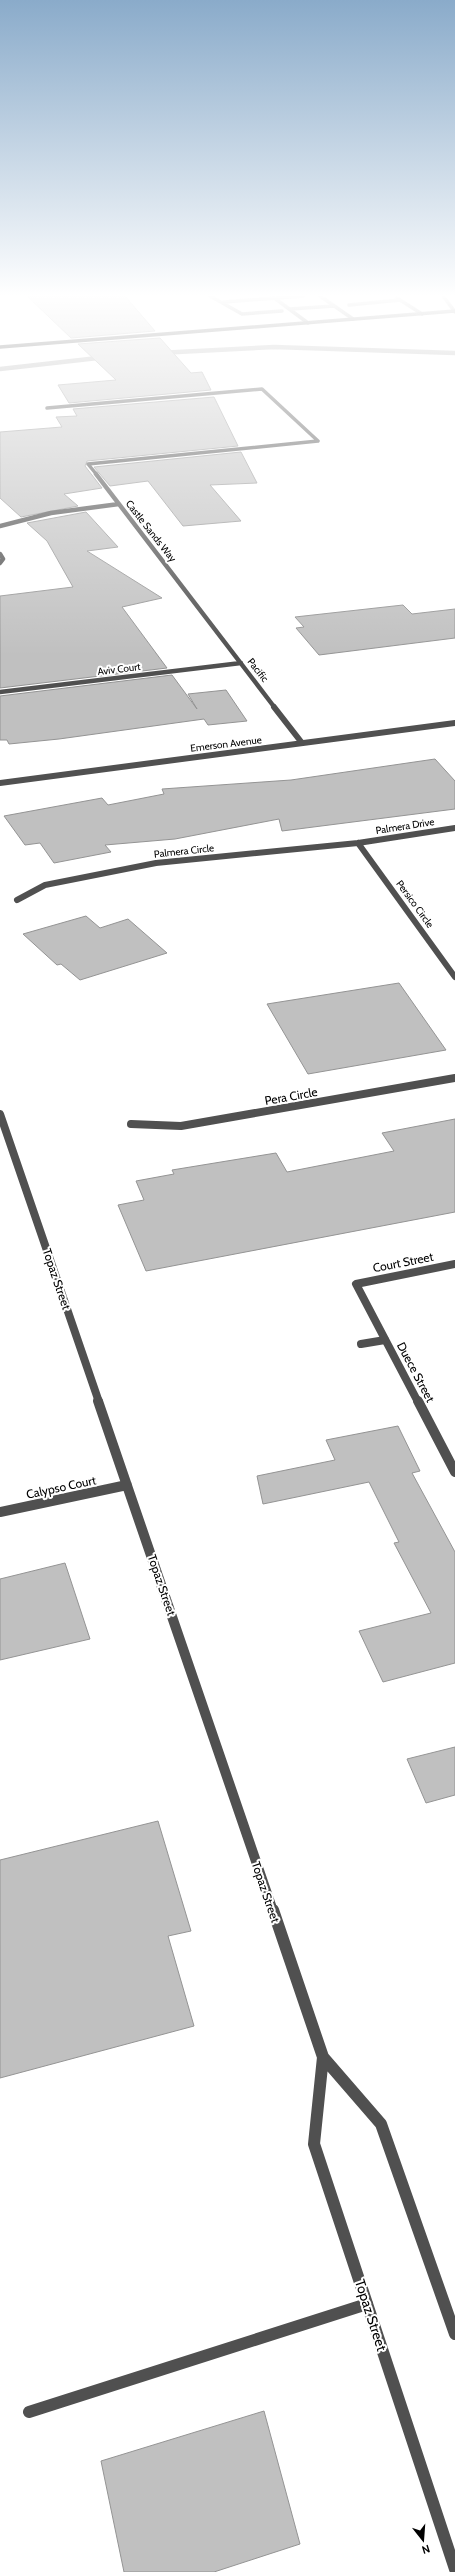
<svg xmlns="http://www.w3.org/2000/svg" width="455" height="2572" font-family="Cabin,sans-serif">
  <rect width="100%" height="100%" fill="#fff"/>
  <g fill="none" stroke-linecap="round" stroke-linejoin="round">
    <path stroke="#9e9e9e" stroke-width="4.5" d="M158,353L274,347L455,353
      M0,369L107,357"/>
  </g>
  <path fill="#c0c0c0" stroke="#949494" d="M27,296H125L155,331L71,338Z
    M160,338L191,373L202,372L211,390L69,403L58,385L116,380L78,344Z
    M214,397L238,446L87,461L85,466L102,488L64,494L78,506L21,517L0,498V432L62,427L56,417L77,416L73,409Z
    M241,452L257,483L210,485L241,521L183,526L148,481L110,486L94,467Z
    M86,512L118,547L87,551L162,598L122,607L167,668L0,688V596L73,587L47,541L27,523Z
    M403,605L412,614L455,609V638L319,655L296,628L304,627L295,617Z
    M172,675L197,709L188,694L226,690L247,721L208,725L204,719L59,739L9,744L7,740H0V696Z
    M435,759L455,781V809L282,831L279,819L175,839L105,845L111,852L54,863L40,843L25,845L4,816L102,798L108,805L164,794L162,789L291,780Z
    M86,916L100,928L128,919L167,953L80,980L61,964L57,965L23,934Z
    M399,983L446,1050L308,1074L267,1004Z
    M455,1119V1212L146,1271L118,1205L144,1200L136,1181L174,1174L172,1170L276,1153L287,1172L394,1151L382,1133Z
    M398,1426L420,1471L412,1473L455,1552V1663L383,1682L359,1631L431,1613L394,1543L399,1542L369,1482L263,1504L257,1476L335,1460L326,1440Z
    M65,1563L90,1639L0,1660V1579Z
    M455,1747V1795L426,1803L407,1759Z
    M158,1821L191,1931L168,1936L194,2026L0,2078V1860Z
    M264,2411L300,2544L214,2572H124L101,2461Z"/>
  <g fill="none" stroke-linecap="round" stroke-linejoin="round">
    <path stroke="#505050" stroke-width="3.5" d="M210,296L242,314L282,311
      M320,296L353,319
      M443,296L455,312
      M273,297L308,323
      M397,298L422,314
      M224,302L303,296
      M349,305L400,300
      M290,309L334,306"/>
    <path stroke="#505050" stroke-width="4.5" d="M0,554L3,559L0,563"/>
    <path stroke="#505050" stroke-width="8" d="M361,1344L385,1340"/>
    <path stroke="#505050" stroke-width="12" d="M29,2412L367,2304"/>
    <path stroke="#505050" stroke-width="3.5" d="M47,408L262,389L318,441L88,464
      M88,464L97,475"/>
    <path stroke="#505050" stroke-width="4.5" d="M96,474L275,708
      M0,526L51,513L119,504
      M0,692L241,663"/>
    <path stroke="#505050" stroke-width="6" d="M274,707L302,743
      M0,783L455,723
      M358,843L455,977
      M17,900L45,885L156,863L358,843L455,828"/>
    <path stroke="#505050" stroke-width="8" d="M0,1114L99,1402
      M131,1124L181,1126L455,1078
      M418,1402L356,1284L455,1264"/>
    <path stroke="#505050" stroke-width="10" d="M98,1401L273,1911
      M418,1401L455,1472
      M0,1512L127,1485"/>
    <path stroke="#505050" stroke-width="12" d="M273,1910L323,2057L381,2124L455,2334
      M323,2057L314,2144L455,2569"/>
    <path stroke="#1d1d1d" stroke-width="3.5" d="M0,347L455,311"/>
  </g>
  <linearGradient id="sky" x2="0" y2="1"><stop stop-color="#8aabca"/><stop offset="0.45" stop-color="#fff"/><stop offset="1" stop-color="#fff" stop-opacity="0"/></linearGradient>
  <rect width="455" height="656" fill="url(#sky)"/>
  <g text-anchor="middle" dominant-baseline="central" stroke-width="4" stroke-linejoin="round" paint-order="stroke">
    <g font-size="10" fill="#000" stroke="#fff">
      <text transform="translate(151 531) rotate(52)">Castle Sands Way</text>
      <text transform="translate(119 669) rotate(-7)">Aviv Court</text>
      <text transform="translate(258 670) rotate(52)">Pacific</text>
      <text transform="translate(226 744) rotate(-7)">Emerson Avenue</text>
      <text transform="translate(405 826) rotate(-9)">Palmera Drive</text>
      <text transform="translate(184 851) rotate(-6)">Palmera Circle</text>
      <text transform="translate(415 904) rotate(54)">Persico Circle</text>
    </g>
    <g font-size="12" fill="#000" stroke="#fff">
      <text transform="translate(291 1096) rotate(-10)">Pera Circle</text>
      <text transform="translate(403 1262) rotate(-11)">Court Street</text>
      <text transform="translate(57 1279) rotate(71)">Topaz Street</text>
      <text transform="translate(416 1372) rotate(62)">Duece Street</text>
      <text transform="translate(61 1487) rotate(-12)">Calypso Court</text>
      <text transform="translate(162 1585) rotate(71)">Topaz Street</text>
      <text transform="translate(266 1892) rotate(71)">Topaz Street</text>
    </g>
    <g font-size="14" fill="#000" stroke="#fff">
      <text transform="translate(371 2315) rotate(72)">Topaz Street</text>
    </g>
  </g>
  <g transform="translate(423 2540) rotate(163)" stroke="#ffffff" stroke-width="3" paint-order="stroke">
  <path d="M0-3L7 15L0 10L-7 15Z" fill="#000000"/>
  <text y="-6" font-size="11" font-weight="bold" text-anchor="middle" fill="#000000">N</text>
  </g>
</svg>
